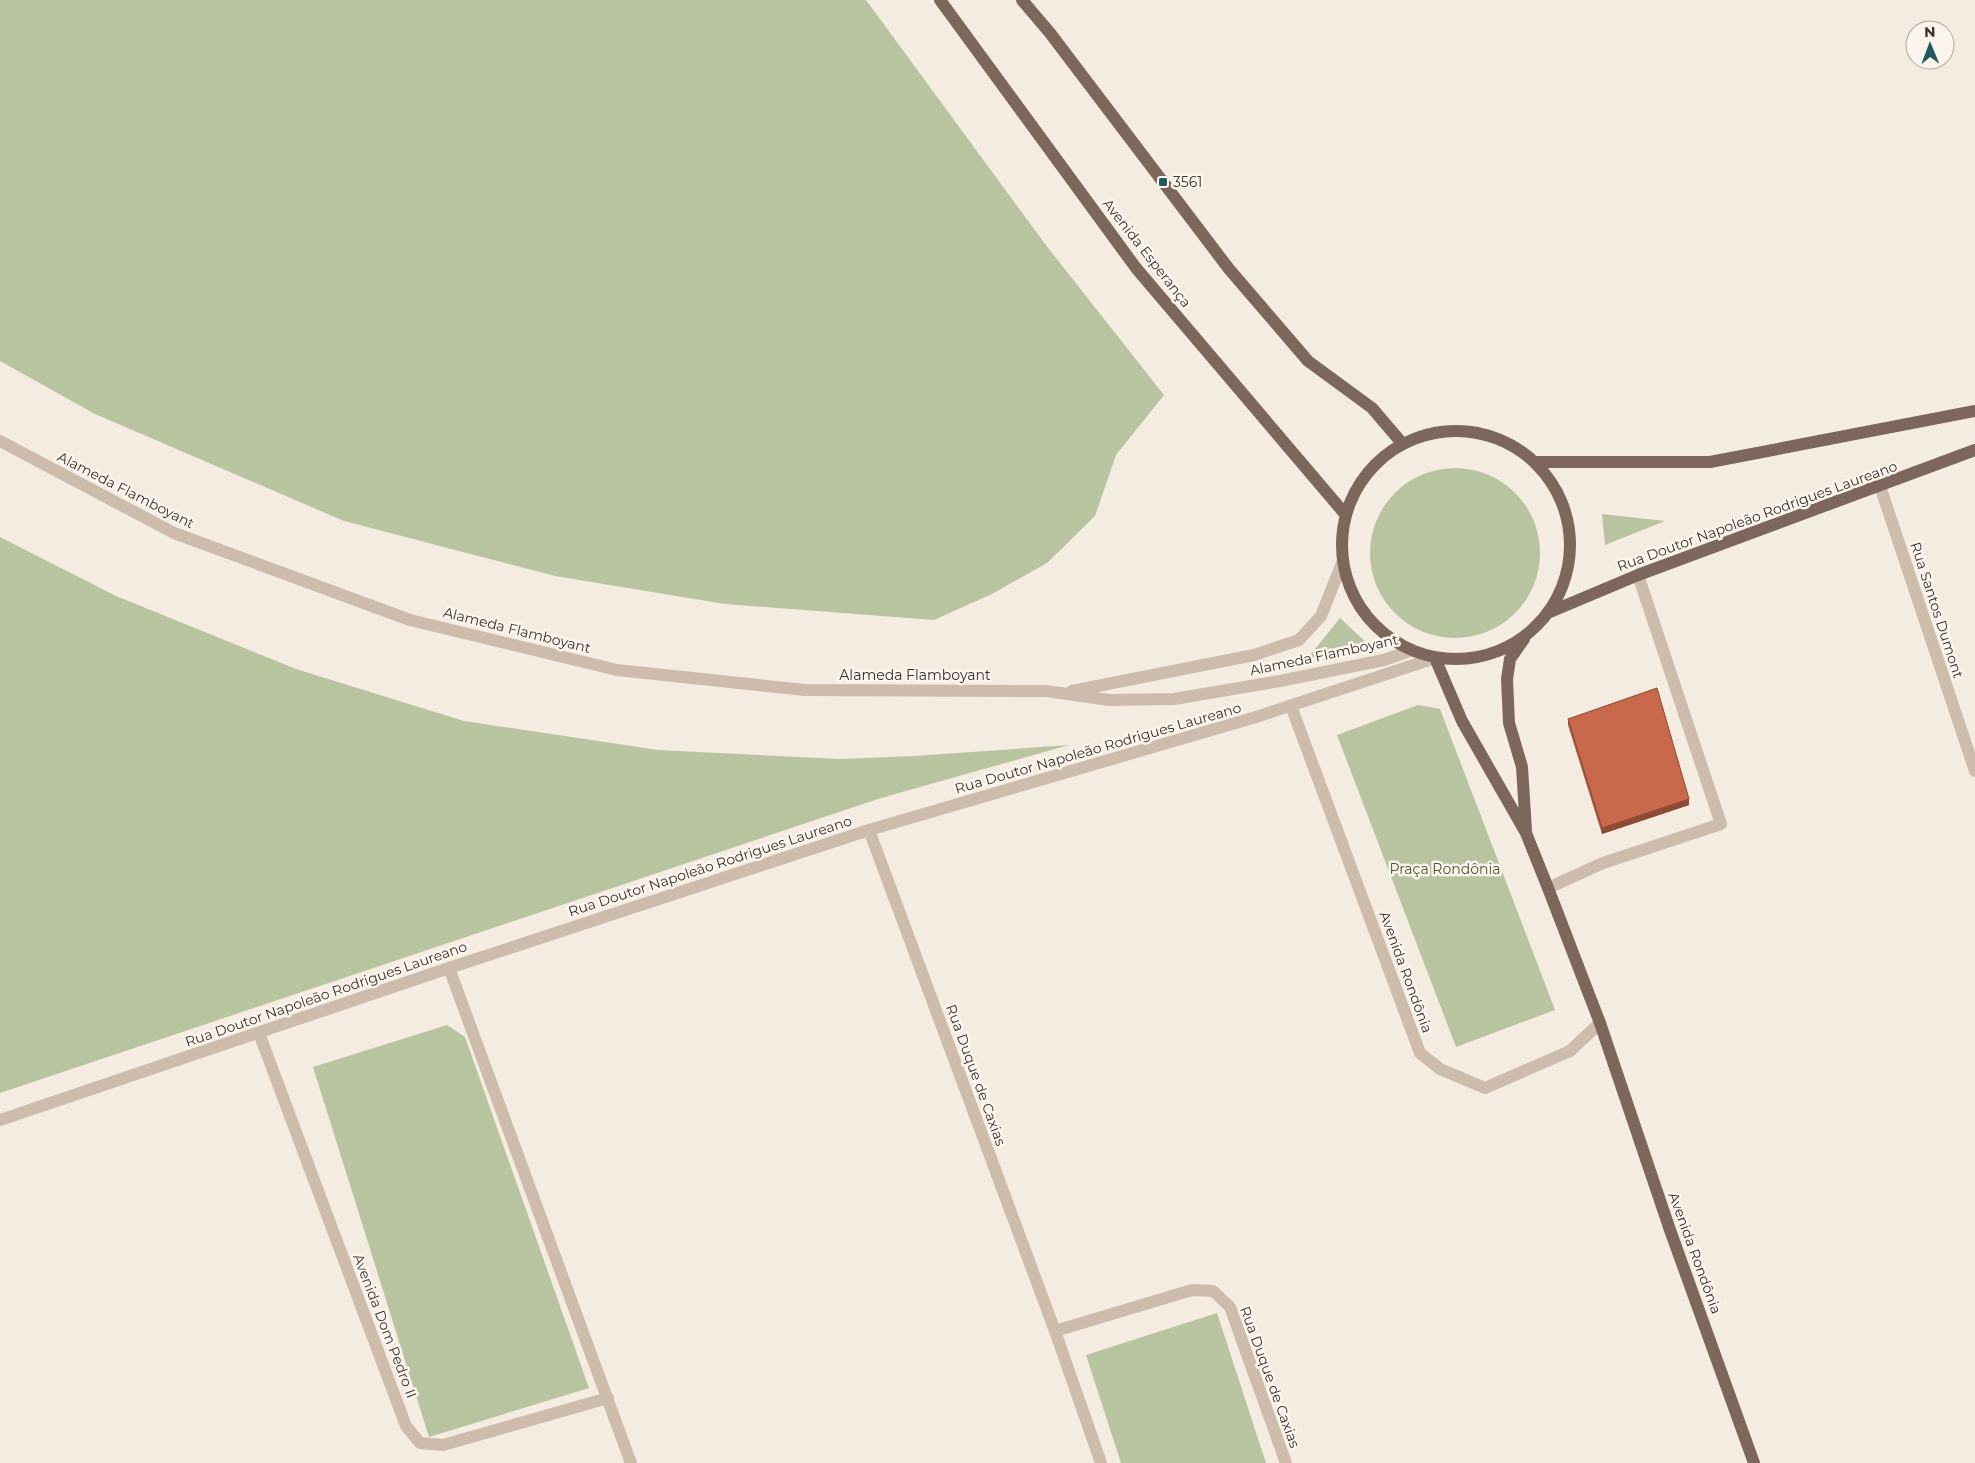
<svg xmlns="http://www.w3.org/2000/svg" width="1975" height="1463" font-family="Montserrat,sans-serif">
  <rect width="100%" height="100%" fill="#f4ebe1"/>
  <path fill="#b8c4a0" d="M0,0H866L1045,244L1164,395L1116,455L1095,516L1047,563L992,594L934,620L725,604L555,576L344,521L95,414L0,361Z
    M1370 553a85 85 0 1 1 170 0a85 85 0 1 1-170 0Z
    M1602,514L1665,521L1605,545Z
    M0,537L116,596L296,669L464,721L658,750L840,759L915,756L1069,745L881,798L0,1093Z
    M1340,618L1371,647L1307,659Z
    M1418,705L1440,709L1555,1010L1456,1047L1337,735Z
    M447,1025L465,1037L589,1388L429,1437L313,1067Z
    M1217,1313L1266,1463H1121L1086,1355Z"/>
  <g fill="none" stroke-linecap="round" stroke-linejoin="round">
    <path stroke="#cdbbac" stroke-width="12" d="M0,441L174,533L410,620L617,670L805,690L1046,691L1109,700L1174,699L1280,681L1384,660L1412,650
      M1880,486L1975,771
      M1072,691L1254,655L1299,640L1321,616L1342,563
      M1291,706L1420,1053L1440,1069L1485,1088L1570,1051L1600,1023
      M869,830L1055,1331L1101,1463
      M1548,888L1603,863L1721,824L1638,575
      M449,968L631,1463
      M259,1033L406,1426L420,1443L443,1445L608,1398
      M0,1120L449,968L869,830L1256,717L1435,658
      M1055,1331L1192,1290L1213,1291L1230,1307L1286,1463"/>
    <path stroke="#7d675c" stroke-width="12" d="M940,0L1136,268L1345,514
      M1022,0L1050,33L1229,269L1308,361L1372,408L1401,442
      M1342 545a114 114 0 1 1 228 0a114 114 0 1 1-228 0Z
      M1538,462H1710L1975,411
      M1550,612L1638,575L1975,450
      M1524,639L1510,659L1507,679L1509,723L1522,767L1526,831
      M1435,658L1462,721L1526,833L1548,888L1600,1023L1670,1230L1754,1463"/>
  </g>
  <path fill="#ac5a40" d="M1568,719L1689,805L1602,834L1568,725Z"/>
  <path fill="#8c4a34" d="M1689,799V805L1602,834V828Z"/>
  <path fill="#c8694b" stroke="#8c4a34" d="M1657,688L1689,799L1602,828L1568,719Z"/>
  <rect fill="#1f5a5e" stroke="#fbf5ee" stroke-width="2" x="1158" y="177" width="10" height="10" rx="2.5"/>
  <g text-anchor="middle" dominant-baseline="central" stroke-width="5" stroke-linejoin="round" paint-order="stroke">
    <g font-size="14" fill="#3b302b" stroke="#fbf5ee" text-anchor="start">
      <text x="1173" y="182">3561</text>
    </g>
    <g font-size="14" fill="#3b302b" stroke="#fbf5ee">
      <text transform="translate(1147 253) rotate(52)">Avenida Esperança</text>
      <text transform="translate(126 490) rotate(27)">Alameda Flamboyant</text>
      <text transform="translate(1757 516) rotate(-20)">Rua Doutor Napoleão Rodrigues Laureano</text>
      <text transform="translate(1937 610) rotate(72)">Rua Santos Dumont</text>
      <text transform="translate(517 630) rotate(14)">Alameda Flamboyant</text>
      <text transform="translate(1324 655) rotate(-12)">Alameda Flamboyant</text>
      <text x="915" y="675">Alameda Flamboyant</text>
      <text transform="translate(1098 748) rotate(-16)">Rua Doutor Napoleão Rodrigues Laureano</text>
      <text transform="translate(710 866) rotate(-18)">Rua Doutor Napoleão Rodrigues Laureano</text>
      <text transform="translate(1406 972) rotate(70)">Avenida Rondônia</text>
      <text transform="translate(326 994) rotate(-19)">Rua Doutor Napoleão Rodrigues Laureano</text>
      <text transform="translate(976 1075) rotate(70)">Rua Duque de Caxias</text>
      <text transform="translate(1695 1253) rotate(70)">Avenida Rondônia</text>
      <text transform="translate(385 1326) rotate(69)">Avenida Dom Pedro II</text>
      <text transform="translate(1270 1377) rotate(70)">Rua Duque de Caxias</text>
    </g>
    <g font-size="14" fill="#4a5a2e" stroke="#fbf5ee">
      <text x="1445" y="869">Praça Rondônia</text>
    </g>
  </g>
  <g transform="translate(1930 45) rotate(359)"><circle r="24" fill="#fbf5ee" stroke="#aea6a0"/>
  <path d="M0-4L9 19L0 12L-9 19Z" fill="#1f5a5e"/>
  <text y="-8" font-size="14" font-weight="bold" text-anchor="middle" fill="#3b302b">N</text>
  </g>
</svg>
